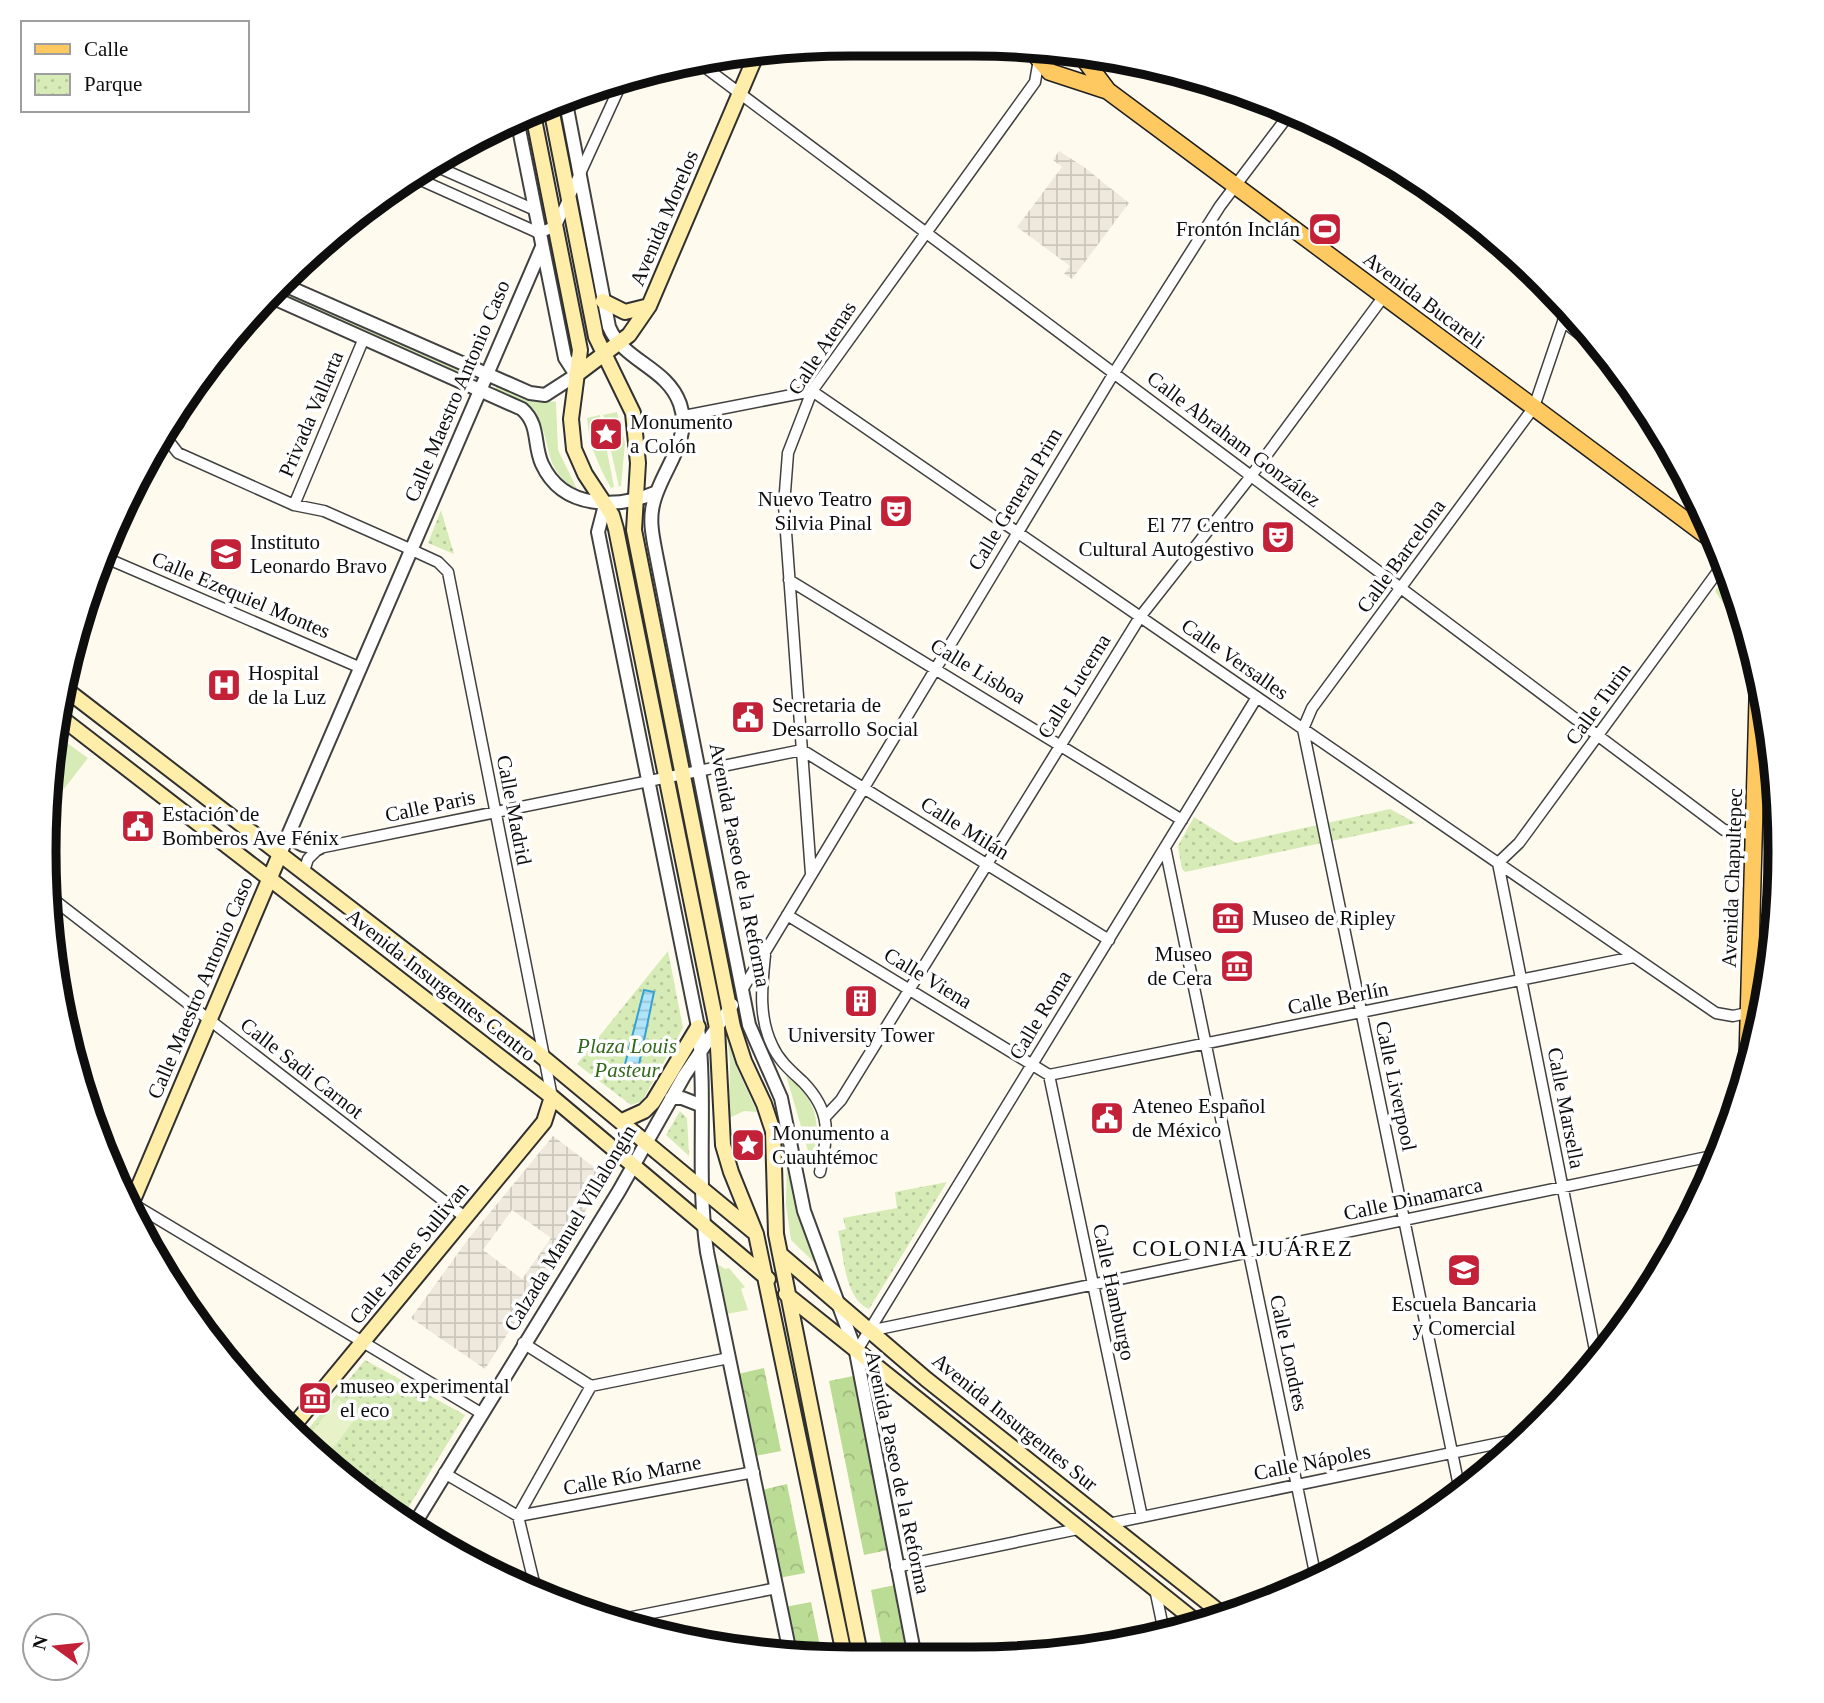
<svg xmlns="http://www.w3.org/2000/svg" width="1824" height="1703" font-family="Georgia,serif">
  <defs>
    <pattern id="forest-crowns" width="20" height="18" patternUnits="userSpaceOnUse" patternTransform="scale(1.75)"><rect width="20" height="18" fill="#bbdc95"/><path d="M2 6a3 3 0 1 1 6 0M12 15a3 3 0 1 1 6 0" fill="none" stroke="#a0bc7f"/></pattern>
    <pattern id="park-dots" width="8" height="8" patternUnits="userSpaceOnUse" patternTransform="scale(1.75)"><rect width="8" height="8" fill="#d6ebb6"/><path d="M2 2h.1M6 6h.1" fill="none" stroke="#b6c89b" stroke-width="1.8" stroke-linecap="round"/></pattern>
    <pattern id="plaza-grid" width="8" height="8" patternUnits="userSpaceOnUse" patternTransform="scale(1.75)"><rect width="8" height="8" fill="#efe9dd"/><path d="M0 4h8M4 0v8" fill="none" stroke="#ccc7bc"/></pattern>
    <pattern id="water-rules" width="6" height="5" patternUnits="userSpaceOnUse" patternTransform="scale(1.75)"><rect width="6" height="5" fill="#b1e4f8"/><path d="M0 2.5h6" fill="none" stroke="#97c2d3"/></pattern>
  </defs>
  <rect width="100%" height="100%" fill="#fffaee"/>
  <path fill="#d6ebb6" d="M276,289L468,372L467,377L272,293Z
    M497,385L529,398L556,402L558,450L577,489C537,468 556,432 529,407C521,399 506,395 495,390Z
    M617,412L625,443L621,486L619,487L610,446L618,437L615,428L605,422L603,415Z
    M600,415L601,423L594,432L596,441L606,446L614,487L611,488C598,465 589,445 587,418Z
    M627,532L672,757L669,758L624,533Z
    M56,735L88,758L60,794L48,784Z
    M726,1029L737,1068L757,1112L744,1111L729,1118L730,1062Z
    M786,1075C817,1098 823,1125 811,1161Z
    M787,1162L804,1230L822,1270L791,1240L786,1205Z
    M716,1263L725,1269L729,1268L745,1287L741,1289L748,1310L726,1314Z
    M786,1327L837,1570L784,1328Z"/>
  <path fill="url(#forest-crowns)" d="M764,1368L781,1451L755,1456L738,1374Z
    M853,1376L888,1550L864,1555L829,1381Z
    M787,1484L805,1573L779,1578L762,1490Z
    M895,1585L909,1657L884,1658L871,1590Z
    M811,1602L822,1656L795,1654L785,1607Z"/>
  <path fill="url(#park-dots)" d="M441,510L454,554L428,543Z
    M1727,575C1741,587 1743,613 1742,631L1715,591Z
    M1390,809L1416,823L1185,872L1182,869L1178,846L1194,817L1236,843Z
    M668,951L683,1028L642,1101L631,1105L577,1064Z
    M680,1111L687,1118L689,1156L666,1135Z
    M947,1182L869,1309C844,1298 844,1255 838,1231L846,1229L843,1218L897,1208L895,1192Z
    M365,1360L465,1415L400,1521L300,1439Z"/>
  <path fill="#e7f2c9" d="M338,1399L359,1414L325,1459L304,1442Z"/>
  <path fill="url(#plaza-grid)" fill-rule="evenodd" d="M1059,151L1084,167L1129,203L1072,279L1064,274L1070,266L1017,227L1062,167L1053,160Z
    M553,1136L607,1177L485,1369L411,1318L469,1238ZM512,1210L551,1238L522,1279L483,1250Z"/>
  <path fill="url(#water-rules)" stroke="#36a1d2" stroke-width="2" d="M644,990L654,992L636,1079L622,1076Z"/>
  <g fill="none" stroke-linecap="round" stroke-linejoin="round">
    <g stroke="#414141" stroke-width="13">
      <path id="minor" d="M694,59L1724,830L1756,835
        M433,165L535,210
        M414,177L539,233L556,226L621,84
        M1563,321L1603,352
        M684,416L812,391L1716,1013L1733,1016L1761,1010
        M164,435L178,453L294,505L324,511L401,545L438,562L448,572L552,1097
        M294,505L364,338
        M106,558L361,668
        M789,580L1182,820
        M1165,847L1316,1578
        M304,871L308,859L319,848L802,750L1109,940
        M811,874L784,505L788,453L812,391L1035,82L1041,48
        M49,896L466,1218
        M787,915L1049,1075
        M765,955C762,985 758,1016 772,1045C779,1061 791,1071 803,1082C832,1112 828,1133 820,1172
        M742,990L1114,373L1220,206L1291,112
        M1049,1075L1634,957
        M1049,1075L1142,1517
        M826,1116L841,1100L1140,617L1251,476L1384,296
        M128,1201L481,1413
        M869,1331L1717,1155
        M523,1343L591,1386
        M856,1352L1257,697
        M1597,1360L1498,863L1519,843L1724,563
        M591,1386L729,1358
        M444,1473L518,1516L537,1595
        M1460,1491L1303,729L1312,708L1534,407L1568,307
        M518,1516L754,1472
        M518,1516L591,1386
        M1108,1524L1524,1438
        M896,1567L1078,1529
        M1155,1589L1164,1632
        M617,1620L777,1588"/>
    </g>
    <g stroke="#414141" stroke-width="16">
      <path id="tertiary" d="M566,103L609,327C624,362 667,367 680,404C693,441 660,471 653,505C649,521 653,538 656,554L749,1025L781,1098L804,1211L856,1352L915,1657
        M282,284L530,393L545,395L576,375L565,358L517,119
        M269,296L522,409C540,425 533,444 542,464C563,510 618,509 657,492
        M605,505L598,532L698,1027C707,1101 696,1177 707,1252L790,1653
        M288,837L303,845L319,848
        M280,854L542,247
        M671,1098H682L700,1105
        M412,1528L619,1191L684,1076L732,1005"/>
    </g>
    <g stroke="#303030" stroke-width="18">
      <path id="secondary" d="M551,108L596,337L633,413L638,463L634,530L733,1027L744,1061L764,1104L773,1131L776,1234L861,1659
        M533,114L580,350L571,419L574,449L585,474L612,515L616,529L717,1028L723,1145L731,1172L756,1234L845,1659
        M603,301L625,312L649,306
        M576,375L629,335L649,306L757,53
        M159,438L176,423L188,397
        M64,688L528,1045L754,1232
        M59,716L552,1097L768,1279
        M622,1121L644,1111L653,1102L698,1027
        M130,1207L280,854
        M780,1254L926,1379L1227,1618
        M786,1294L1199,1624
        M290,1430L544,1122L552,1097"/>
    </g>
    <g stroke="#1f1f1f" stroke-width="19">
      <path id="primary" d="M1028,46L1050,72L1108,91
        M1081,55L1108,91L1715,542
        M1771,951L1776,817
        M1747,1076L1758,682"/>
    </g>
    <use href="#minor" stroke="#fff" stroke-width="10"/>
    <use href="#tertiary" stroke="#fff" stroke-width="12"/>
    <use href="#secondary" stroke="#ffeea9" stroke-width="14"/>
    <use href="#primary" stroke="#fdc960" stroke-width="16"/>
  </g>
  <defs>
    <g id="stadium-square" transform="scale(1.75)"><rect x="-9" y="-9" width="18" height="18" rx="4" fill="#c22137" stroke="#fff"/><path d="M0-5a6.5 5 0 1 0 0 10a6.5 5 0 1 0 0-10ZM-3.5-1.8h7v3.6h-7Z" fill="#fff"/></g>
    <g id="sight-square" transform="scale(1.75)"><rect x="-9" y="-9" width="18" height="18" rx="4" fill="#c22137" stroke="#fff"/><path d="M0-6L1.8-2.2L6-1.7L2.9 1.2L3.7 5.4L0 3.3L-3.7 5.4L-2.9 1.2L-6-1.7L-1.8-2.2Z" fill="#fff"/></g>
    <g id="theatre-square" transform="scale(1.75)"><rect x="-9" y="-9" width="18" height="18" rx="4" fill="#c22137" stroke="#fff"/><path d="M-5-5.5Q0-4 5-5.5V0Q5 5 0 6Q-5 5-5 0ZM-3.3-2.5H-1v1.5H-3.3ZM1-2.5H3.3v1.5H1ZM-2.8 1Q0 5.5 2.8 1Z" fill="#fff"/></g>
    <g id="university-square" transform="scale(1.75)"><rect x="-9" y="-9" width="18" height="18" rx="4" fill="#c22137" stroke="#fff"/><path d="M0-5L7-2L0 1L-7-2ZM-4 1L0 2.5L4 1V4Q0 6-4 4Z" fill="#fff"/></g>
    <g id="hospital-square" transform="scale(1.75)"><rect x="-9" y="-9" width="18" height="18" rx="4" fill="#c22137" stroke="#fff"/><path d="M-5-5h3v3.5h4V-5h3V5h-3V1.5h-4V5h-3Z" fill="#fff"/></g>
    <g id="civic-square" transform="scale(1.75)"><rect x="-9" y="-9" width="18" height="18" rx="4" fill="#c22137" stroke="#fff"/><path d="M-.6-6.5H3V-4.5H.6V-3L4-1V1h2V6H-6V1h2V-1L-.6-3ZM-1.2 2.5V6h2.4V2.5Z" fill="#fff"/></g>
    <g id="museum-square" transform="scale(1.75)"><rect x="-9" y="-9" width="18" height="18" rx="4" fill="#c22137" stroke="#fff"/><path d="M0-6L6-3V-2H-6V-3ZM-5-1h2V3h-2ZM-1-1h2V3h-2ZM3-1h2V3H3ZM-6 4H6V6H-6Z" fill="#fff"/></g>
    <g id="building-square" transform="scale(1.75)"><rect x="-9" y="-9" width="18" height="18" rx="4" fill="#c22137" stroke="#fff"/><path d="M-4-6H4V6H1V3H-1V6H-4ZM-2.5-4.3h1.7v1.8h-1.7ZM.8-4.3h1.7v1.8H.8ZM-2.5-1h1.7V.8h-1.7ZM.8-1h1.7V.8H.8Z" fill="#fff"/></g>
  </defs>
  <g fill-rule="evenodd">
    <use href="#stadium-square" x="1325" y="229"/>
    <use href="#sight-square" x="606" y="434"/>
    <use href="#theatre-square" x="896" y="511"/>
    <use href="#theatre-square" x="1278" y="537"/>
    <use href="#university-square" x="226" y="554"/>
    <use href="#hospital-square" x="224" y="685"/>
    <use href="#civic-square" x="748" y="717"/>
    <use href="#civic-square" x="138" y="826"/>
    <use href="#museum-square" x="1228" y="918"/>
    <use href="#museum-square" x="1237" y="966"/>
    <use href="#building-square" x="861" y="1001"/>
    <use href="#civic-square" x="1107" y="1118"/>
    <use href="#sight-square" x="748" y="1145"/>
    <use href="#university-square" x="1464" y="1270"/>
    <use href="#museum-square" x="315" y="1398"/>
  </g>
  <g text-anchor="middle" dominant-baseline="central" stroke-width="7" stroke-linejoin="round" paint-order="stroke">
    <g font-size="21" fill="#0e0e0e" stroke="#fff">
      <text transform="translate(664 218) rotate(-67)">Avenida Morelos</text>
      <text transform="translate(1424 300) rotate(37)">Avenida Bucareli</text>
      <text transform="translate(822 348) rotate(-57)">Calle Atenas</text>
      <text transform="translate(457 391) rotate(-67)">Calle Maestro Antonio Caso</text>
      <text transform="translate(311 414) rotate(-67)">Privada Vallarta</text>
      <text transform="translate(1234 439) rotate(37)">Calle Abraham González</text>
      <text transform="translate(1015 499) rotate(-59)">Calle General Prim</text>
      <text transform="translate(1401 556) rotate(-54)">Calle Barcelona</text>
      <text transform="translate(241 595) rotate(23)">Calle Ezequiel Montes</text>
      <text transform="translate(1235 659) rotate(35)">Calle Versalles</text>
      <text transform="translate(978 671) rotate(31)">Calle Lisboa</text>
      <text transform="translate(1074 686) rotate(-58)">Calle Lucerna</text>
      <text transform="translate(1598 704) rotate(-54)">Calle Turin</text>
      <text transform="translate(430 806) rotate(-12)">Calle Paris</text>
      <text transform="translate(514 810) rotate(79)">Calle Madrid</text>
      <text transform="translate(965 828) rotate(32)">Calle Milán</text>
      <text transform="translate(740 865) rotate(79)">Avenida Paseo de la Reforma</text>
      <text transform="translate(1732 878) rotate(-88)">Avenida Chapultepec</text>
      <text transform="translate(928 978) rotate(31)">Calle Viena</text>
      <text transform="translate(441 985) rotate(38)">Avenida Insurgentes Centro</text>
      <text transform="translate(200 988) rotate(-67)">Calle Maestro Antonio Caso</text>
      <text transform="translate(1338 998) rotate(-11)">Calle Berlín</text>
      <text transform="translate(1040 1015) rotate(-59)">Calle Roma</text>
      <text transform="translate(302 1068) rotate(38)">Calle Sadi Carnot</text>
      <text transform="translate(1396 1086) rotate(78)">Calle Liverpool</text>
      <text transform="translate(1566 1108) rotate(79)">Calle Marsella</text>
      <text transform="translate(1413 1199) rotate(-12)">Calle Dinamarca</text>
      <text transform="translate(570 1228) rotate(-59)">Calzada Manuel Villalongín</text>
      <text transform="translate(409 1253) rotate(-51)">Calle James Sullivan</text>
      <text transform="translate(1114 1292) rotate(78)">Calle Hamburgo</text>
      <text transform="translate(1289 1353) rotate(78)">Calle Londres</text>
      <text transform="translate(1015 1422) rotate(39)">Avenida Insurgentes Sur</text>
      <text transform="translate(1312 1462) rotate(-11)">Calle Nápoles</text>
      <text transform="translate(898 1472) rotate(78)">Avenida Paseo de la Reforma</text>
      <text transform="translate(632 1475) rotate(-11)">Calle Río Marne</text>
    </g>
    <g font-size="21" fill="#0e0e0e" stroke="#fff" text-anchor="start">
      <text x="1300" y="229" text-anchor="end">Frontón Inclán</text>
      <text x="630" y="422">Monumento<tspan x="630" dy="24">a Colón</tspan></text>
      <text x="872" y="499" text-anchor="end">Nuevo Teatro<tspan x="872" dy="24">Silvia Pinal</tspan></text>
      <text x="1254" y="525" text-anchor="end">El 77 Centro<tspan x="1254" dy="24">Cultural Autogestivo</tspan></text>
      <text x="250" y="542">Instituto<tspan x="250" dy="24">Leonardo Bravo</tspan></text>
      <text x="248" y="673">Hospital<tspan x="248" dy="24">de la Luz</tspan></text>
      <text x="772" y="705">Secretaria de<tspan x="772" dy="24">Desarrollo Social</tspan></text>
      <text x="162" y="814">Estación de<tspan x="162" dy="24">Bomberos Ave Fénix</tspan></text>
      <text x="1252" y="918">Museo de Ripley</text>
      <text x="1212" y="954" text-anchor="end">Museo<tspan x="1212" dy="24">de Cera</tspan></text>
      <text x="861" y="1035" text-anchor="middle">University Tower</text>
      <text x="1132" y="1106">Ateneo Español<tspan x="1132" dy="24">de México</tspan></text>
      <text x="772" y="1133">Monumento a<tspan x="772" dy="24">Cuauhtémoc</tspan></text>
      <text x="1464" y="1304" text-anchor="middle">Escuela Bancaria<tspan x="1464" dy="24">y Comercial</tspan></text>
      <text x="340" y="1386">museo experimental<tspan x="340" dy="24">el eco</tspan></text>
    </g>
    <g font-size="21" font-style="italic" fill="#32681c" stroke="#fff">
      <text x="627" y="1046">Plaza Louis<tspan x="627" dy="24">Pasteur</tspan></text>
    </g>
    <g font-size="23" letter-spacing="2" fill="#0e0e0e" stroke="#fff">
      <text x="1243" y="1248">COLONIA JUÁREZ</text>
    </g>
  </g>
  <path d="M0 0H1824V1703H0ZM851 56H973A795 795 0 0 1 1768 851V852A795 795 0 0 1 973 1647H851A795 795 0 0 1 56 852V851A795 795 0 0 1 851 56Z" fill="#fff" fill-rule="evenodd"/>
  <path fill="none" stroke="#0e0e0e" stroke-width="9" d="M851 56H973A795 795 0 0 1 1768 851V852A795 795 0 0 1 973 1647H851A795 795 0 0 1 56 852V851A795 795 0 0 1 851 56Z"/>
  <rect x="21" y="21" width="228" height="91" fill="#ffffff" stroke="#9f9f9f" stroke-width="2"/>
  <rect x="35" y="44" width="35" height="10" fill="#fdc960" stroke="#9f9f9f" stroke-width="2"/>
  <text x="84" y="56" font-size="21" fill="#0e0e0e">Calle</text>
  <rect x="35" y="74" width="35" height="21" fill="url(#park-dots)" stroke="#9f9f9f" stroke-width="2"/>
  <text x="84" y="91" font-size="21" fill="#0e0e0e">Parque</text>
  <g transform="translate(56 1647) rotate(285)"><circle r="33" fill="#ffffff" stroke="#9f9f9f" stroke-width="2"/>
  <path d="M0-5L12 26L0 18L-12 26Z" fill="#c22137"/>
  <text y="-10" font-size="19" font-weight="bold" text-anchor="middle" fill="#0e0e0e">N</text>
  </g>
</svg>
